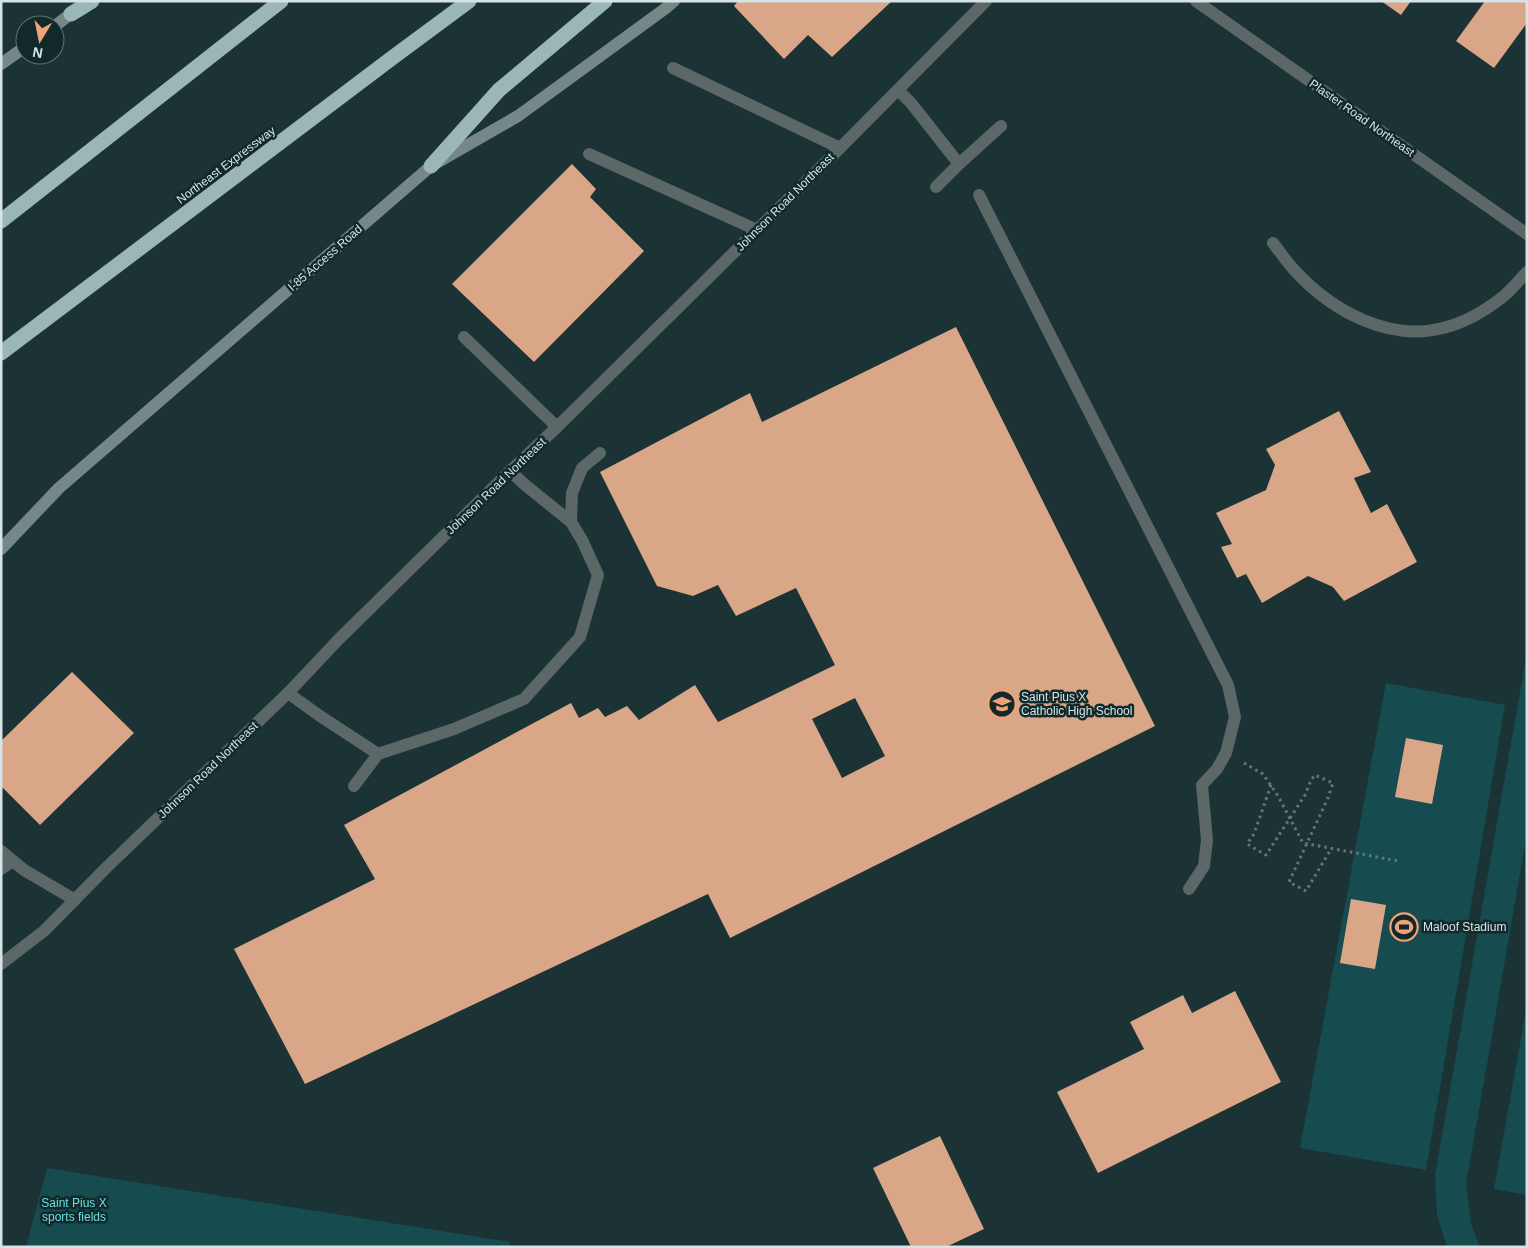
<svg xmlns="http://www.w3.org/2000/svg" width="1528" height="1248" font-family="Arial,sans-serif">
  <rect width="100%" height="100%" fill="#1b3334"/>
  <path fill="#164c4f" d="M1527,652V833L1466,1185L1471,1224L1480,1247H1447L1437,1215L1435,1175Z
    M1386,683L1505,705L1426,1170L1300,1148Z
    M1527,1004V1195L1494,1189Z
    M47,1168L510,1242L509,1247H26Z"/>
  <path fill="#daa688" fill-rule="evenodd" d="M738,1H892L832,57L808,35L784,59L734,6Z
    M1381,1H1411L1401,15Z
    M1485,1H1527V23L1494,68L1456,41Z
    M572,164L596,189L590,197L644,251L534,362L452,284Z
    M956,327L1155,726L730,938L708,894L305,1084L234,949L375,879L344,825L571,703L579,718L598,708L605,717L627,706L639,720L695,685L718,722L835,665L796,588L736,616L718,585L693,596L657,586L600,472L750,393L762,422ZM855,698L885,756L842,778L812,719Z
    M1339,411L1371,472L1354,478L1371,513L1387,504L1417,562L1344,601L1333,587L1308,576L1262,603L1246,574L1237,578L1221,547L1232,544L1216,513L1266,490L1275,465L1266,449Z
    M72,672L134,733L40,825L1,786V741Z
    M1406,738L1443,745L1432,804L1395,797Z
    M1351,899L1386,905L1375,969L1340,963Z
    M1235,991L1281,1082L1098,1173L1057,1092L1144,1049L1130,1022L1183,995L1192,1013Z
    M940,1136L984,1229L946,1247H911L873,1168Z"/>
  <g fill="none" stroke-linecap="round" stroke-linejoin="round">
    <path stroke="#647879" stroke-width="3" stroke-dasharray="2.5 4" stroke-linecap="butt" d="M1244,763L1263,774L1278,796L1303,843L1398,861
      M1271,785L1254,834L1247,844L1266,855L1305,795L1311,780L1315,775L1333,783L1328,798L1289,882L1306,891L1331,849"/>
    <path stroke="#5c6768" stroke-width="12" d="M673,68L840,148
      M898,90L911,103L959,164
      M589,154L757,230
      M936,187L959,164L1001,126
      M979,195L1228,685L1235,717L1226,753L1217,769L1202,785L1207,840L1204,866L1189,889
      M1273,243C1281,253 1288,264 1297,273C1333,311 1389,342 1443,328C1464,323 1483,312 1500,299C1510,292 1518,281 1527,272
      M464,337L557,427
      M571,522L572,493L582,468L600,453
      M288,693L320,716L378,754L454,729L524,699L580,637L598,575L582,540L571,522L524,484L510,471
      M354,786L378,754
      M1,851L24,870L75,900
      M1,869L13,861"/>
    <path stroke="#5c6768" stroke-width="12" d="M1196,1L1527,234
      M1,964L44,931L106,868L288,693L339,639L510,471L557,427L840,148L986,1"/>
    <path stroke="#768788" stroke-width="12" d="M55,26L77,9
      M1,64L25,47
      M1,549L59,488L431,166L518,116L666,8L674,1"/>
    <path stroke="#9bb6b7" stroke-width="15" d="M71,14L92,1
      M431,166L499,90L605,1
      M1,221L281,1
      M1,353L392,58L469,1"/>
  </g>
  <defs>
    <g id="school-ring" transform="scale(1.4375)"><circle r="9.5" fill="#11292a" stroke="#efa377" stroke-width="1.5"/><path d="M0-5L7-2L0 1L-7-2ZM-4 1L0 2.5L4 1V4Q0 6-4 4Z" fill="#efa377"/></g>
    <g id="stadium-ring" transform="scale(1.4375)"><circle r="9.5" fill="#11292a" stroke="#efa377" stroke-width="1.5"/><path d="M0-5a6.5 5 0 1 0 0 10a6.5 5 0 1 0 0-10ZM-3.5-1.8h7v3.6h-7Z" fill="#efa377"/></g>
  </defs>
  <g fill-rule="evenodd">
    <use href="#school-ring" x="1002" y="704"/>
    <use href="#stadium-ring" x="1404" y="927"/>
  </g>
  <g text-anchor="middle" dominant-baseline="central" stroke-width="5" stroke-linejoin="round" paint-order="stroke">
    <g font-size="12" fill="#d6e4e5" stroke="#11292a">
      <text transform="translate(1362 118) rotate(35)">Plaster Road Northeast</text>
      <text transform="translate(226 165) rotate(-37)">Northeast Expressway</text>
      <text transform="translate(785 202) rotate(-45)">Johnson Road Northeast</text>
      <text transform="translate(325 258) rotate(-41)">I-85 Access Road</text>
      <text transform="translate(496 486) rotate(-44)">Johnson Road Northeast</text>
      <text transform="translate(208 770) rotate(-44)">Johnson Road Northeast</text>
    </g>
    <g font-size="12" fill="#d6e4e5" stroke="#11292a" text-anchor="start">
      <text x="1021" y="697">Saint Pius X<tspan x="1021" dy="14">Catholic High School</tspan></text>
      <text x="1423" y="927">Maloof Stadium</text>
    </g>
    <g font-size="12" fill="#6cdfe5" stroke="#11292a">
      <text x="74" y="1203">Saint Pius X<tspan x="74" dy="14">sports fields</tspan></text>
    </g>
  </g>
  <rect width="1528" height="1248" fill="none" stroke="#d6e4e5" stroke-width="5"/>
  <g transform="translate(40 40) rotate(190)"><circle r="24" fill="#11292a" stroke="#607475"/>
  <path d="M0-4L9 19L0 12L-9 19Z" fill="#efa377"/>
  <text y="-8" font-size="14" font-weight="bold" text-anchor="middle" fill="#d6e4e5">N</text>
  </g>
</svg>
